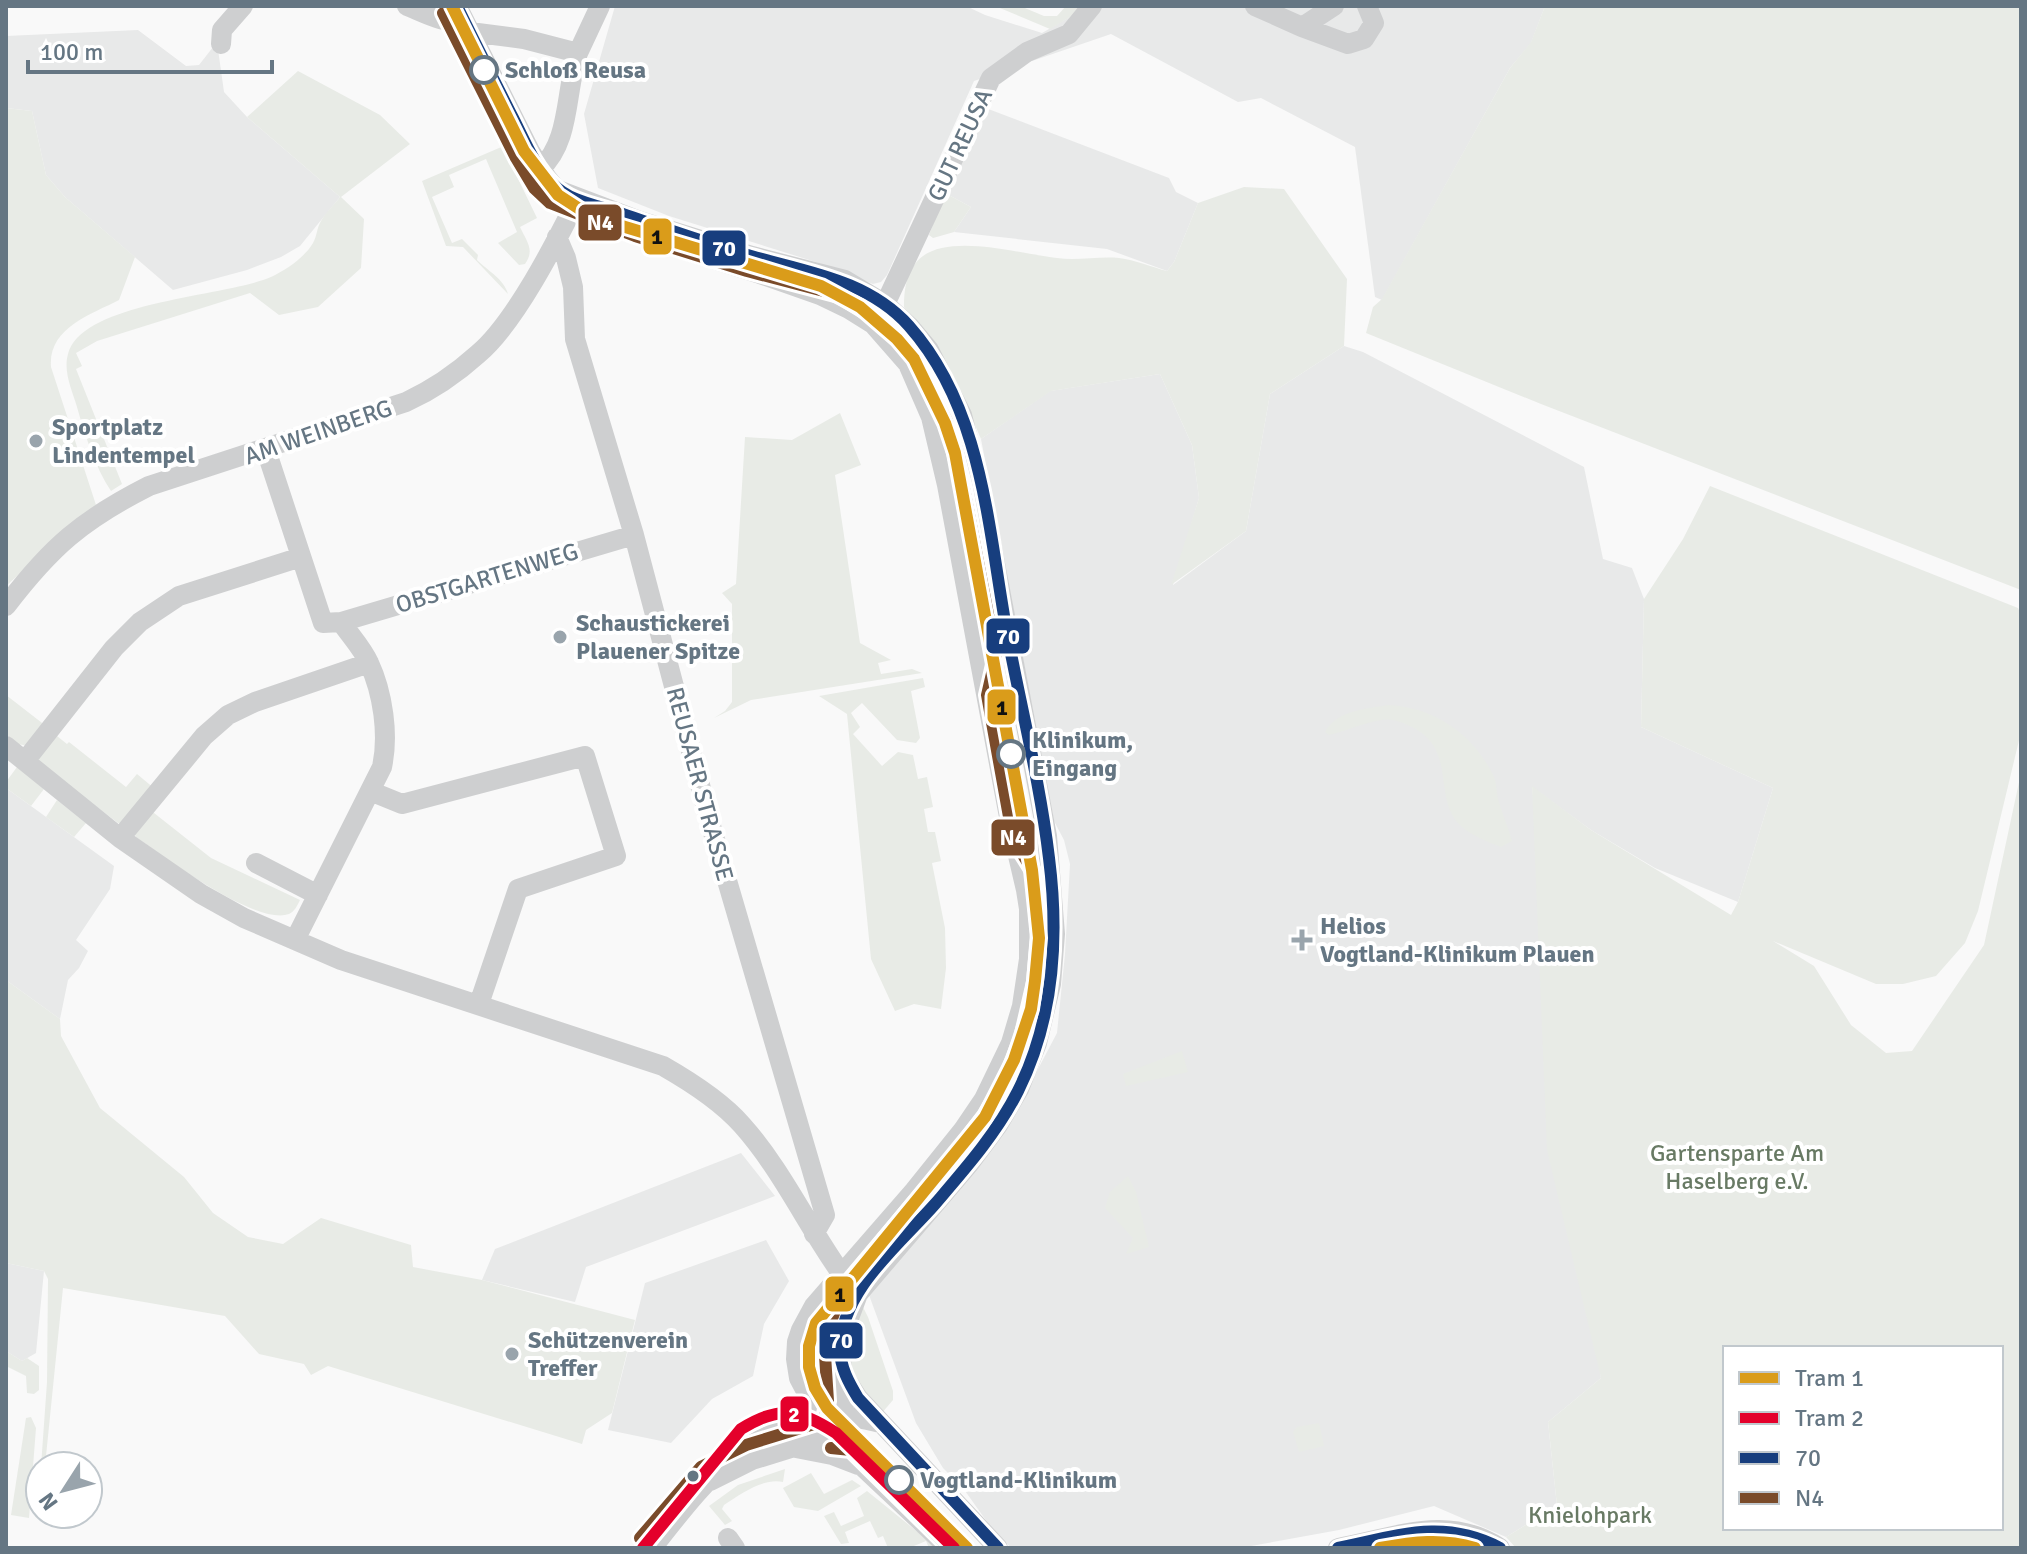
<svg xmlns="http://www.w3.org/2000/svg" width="2027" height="1554" font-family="Signika,sans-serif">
  <rect width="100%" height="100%" fill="#f9f9f9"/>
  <path fill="#e8e9e9" d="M615,6H966L985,15L1042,33L1080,11L1083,6H1545L1531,43L1510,68L1382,300L1375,297L1355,147L1261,98L1238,102L1111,34L974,81L887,275L881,282L873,284L822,264L669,216L598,188L584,114Z
    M138,30L186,66L199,65L217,42L224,92L247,117L340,197L300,246L281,257L247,270L173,290L65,197L46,175L32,111L6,108V36Z
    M983,107L1169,178L1176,192L1198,203L1174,262L1167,271L1107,249L954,232L971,207L945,193Z
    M1344,346L1363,352L1584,467L1603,559L1632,568L1644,599L1641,727L1773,788L1738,902L1655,868L1591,830L1532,787L1601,1378L1548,1422L1557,1506L1506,1537L1434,1506L1339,1530L1240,1548H1011L990,1526L963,1488L943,1468L916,1423L869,1295L1009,1124L1057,1033L1065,954L1070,864L1064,840L1054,821L981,439L1050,391L1160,374L1192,445L1199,498L1173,585L1246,531L1270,394Z
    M6,788L114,866L110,889L76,940L88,951L79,968L68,980L60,1019L6,980Z
    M741,1153L775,1196L586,1267L575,1302L482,1280L495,1249Z
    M766,1240L789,1281L764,1324L753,1376L712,1399L671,1443L608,1430L645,1283Z
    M6,1263L44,1271L36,1353L22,1361L6,1351Z"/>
  <path fill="#e8ebe6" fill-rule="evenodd" d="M995,6H1020L1044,16H1057L1066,6H1083L1080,11L1050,29Z
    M1545,6H2021V590L1541,404L1366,333L1373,307L1382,299L1510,68L1531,42Z
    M298,71L380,115L410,144L341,197L364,219L361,268L318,307L279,315L250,293L97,341L76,353L82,366L76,369L122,484L111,491C95,467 85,435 77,407C72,390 63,372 68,354C82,301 225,297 271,277C286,270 305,257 313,243C317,236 317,227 321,221C326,212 334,205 340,197L247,117Z
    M6,108L32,111L46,175L65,197L135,257L119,300C90,315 48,328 51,367L96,505L6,586Z
    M506,145L511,156L508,158L537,218L520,227C527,242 535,250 525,264L519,265L498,243L517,232L486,159L449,175L454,187L432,197L452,243L462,239L478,255L477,260C488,271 504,279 508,294L463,247L446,246L422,181Z
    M1244,187L1284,189L1347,279L1344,346L1270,394L1246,531L1171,585L1199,498L1192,445L1160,374L1051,391L981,439L966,404L904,307C904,288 907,268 923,256C954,234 1021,254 1057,258C1077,261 1099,256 1119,258C1135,260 1152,267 1167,271L1174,262L1198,203Z
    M945,193L971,207L954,232L933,238L929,235Z
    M840,413L861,465L835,475L860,643L891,660L878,663L881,674L912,669L922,673L751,700L714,718L725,711L732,702V604L722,593L736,584L745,437L792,440Z
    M1710,486L2018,608L2021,614V732L1978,911L1965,943L1936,976L1903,984H1876L1773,941L1814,966L1851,1025L1886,1053L1912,1051L1984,945L2021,773V1548H1516L1506,1537L1557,1506L1548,1422L1601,1378L1547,1150L1532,786L1591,830L1731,915L1738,902L1773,788L1641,727L1644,599L1683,539ZM1725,1348H2001V1528H1725Z
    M923,678L925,687L911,691L920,738L916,743L897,740L862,703L851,713L860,727L853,734L882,766L898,752L913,755L918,779L927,777L933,807L924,809L928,832H935L941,861L932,863L945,928L946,968L941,1009L914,1004L895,1011L871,959L847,714L819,696Z
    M6,695L46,726L28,746L18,744L6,734Z
    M1388,705C1434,707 1473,734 1493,775C1497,782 1496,791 1498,799C1502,813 1508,827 1512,841L1501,847C1486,841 1469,835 1458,823C1433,795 1457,750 1412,727C1403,723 1393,718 1382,720C1365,722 1347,731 1329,735L1325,732C1337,710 1366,709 1388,705Z
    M52,732L67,744L69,742L126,787L137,774L155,789L124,823H118L40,764L37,755Z
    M17,767L44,789L31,806L6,788V782Z
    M57,800L86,823L74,837L46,817Z
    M149,809L211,858L300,900C297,906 295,911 289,914C256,926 164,857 136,837L133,831Z
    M6,980L60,1019L61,1036L100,1108L184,1177L213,1213L248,1237L283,1244L321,1218L411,1245L413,1267L482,1280L635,1320L612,1413L586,1430L582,1444L328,1366L311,1375L304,1364L259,1354L225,1316L63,1288L45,1466H41L47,1382L48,1279L44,1271L6,1263Z
    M1182,1051L1188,1072L1126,1086L1123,1074Z
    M1128,1176L1136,1192L1149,1247L1126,1254L1133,1238L1105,1208L1110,1192Z
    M862,1305L868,1317L893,1391V1400L881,1414C844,1370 843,1359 862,1305Z
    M6,1351L22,1361L27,1358L39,1366V1390L34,1394L27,1393L26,1376L6,1366Z
    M31,1417L36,1428L29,1518L11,1515L26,1418Z
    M1319,1423L1324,1446L1299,1452L1293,1432L1297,1427Z
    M785,1469L783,1482C762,1478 741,1494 724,1505L722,1509L732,1521L725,1525L709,1506L738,1485Z
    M811,1473L824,1494L852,1480L861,1486L818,1511L794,1507L783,1488Z
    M867,1491L935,1546V1548H929L926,1541L909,1548H888L883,1536L878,1538L870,1521L845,1532L849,1543L841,1544L824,1516L834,1512L841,1526L864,1516L857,1498Z"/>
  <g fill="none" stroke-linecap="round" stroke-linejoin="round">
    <path stroke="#cecfd0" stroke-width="20" d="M407,6C425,13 445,25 464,20
      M457,6L530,151L547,178L572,209L604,224L760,274L820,295L849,309L873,324L908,364L931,417L947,485L1009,817L1026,890L1029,909V959L1022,1006L1011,1043L984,1099L963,1130L914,1191L814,1306L801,1330L797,1342L796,1359L799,1378L817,1412L832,1432L864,1468L949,1548
      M1255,6L1302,27
      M1334,6L1302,27L1348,44L1364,39L1374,23L1367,6
      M470,32L524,39L578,53L600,6
      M221,44L222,30L243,6
      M540,169C571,142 565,90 578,53
      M561,191L640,221L752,256L845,280L885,304L909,326L929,350L962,415L980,485L1047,836L1055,934L1051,984L1037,1043L1019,1089L998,1125L969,1164L858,1294L840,1342L844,1403L838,1426L832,1432L820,1439L752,1460L710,1481
      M557,237L566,258L573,287L575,339L634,535L709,819L825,1215L814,1234
      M880,315L991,78L1027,52L1069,34L1092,6
      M266,450L323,623L341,622L634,535
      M6,606C51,547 82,520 149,486L406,402C432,390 457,373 478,354C515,323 556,242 578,198
      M6,746L120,838L201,894L244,918L341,960L663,1066C691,1082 721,1101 742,1125C784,1172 810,1232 848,1283
      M25,761L114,648L140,622L179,596L301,557
      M370,791L402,804L585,756L616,856L518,889L479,1004
      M120,838L204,736L228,715L255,702L369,663
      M256,863L318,895
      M295,940L382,767C389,735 383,693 369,663C363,649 350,635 341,622
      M844,1376L858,1398L998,1548
      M796,1448L832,1455L858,1465
      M728,1538L735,1548
      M652,1548C676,1518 705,1479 735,1456C761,1434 804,1420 838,1417C853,1416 867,1420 881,1423
      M1338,1548C1395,1538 1447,1513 1500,1548"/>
    <g stroke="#fff" stroke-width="18">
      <path id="bus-1" d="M457,6C475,43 494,80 512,116C524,139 534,166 553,184C569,201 595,205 617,212C661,227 706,243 751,256C807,272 868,280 909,326C983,409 988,529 1007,633C1021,708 1040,782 1049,858C1059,937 1054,1019 1018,1091C997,1133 965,1169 935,1204C899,1245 841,1290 840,1349C840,1367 849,1383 858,1398L998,1548
        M1338,1548C1397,1536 1443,1518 1500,1548"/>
    </g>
    <g stroke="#fff" stroke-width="18">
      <path id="bus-2" d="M443,13L516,158L534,188L550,203L635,236L747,271L839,295L875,317L897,337L916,359L947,421L964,488L996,656L987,695L1013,839L1033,871L1039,934L1035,982L1022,1038L1005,1082L985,1116L956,1154L844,1287L824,1340L828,1401L824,1418L814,1424L746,1445L701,1467L640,1538
        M831,1448L851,1450L950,1548"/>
    </g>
    <use href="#bus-1" stroke="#173e7e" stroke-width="12"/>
    <use href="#bus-2" stroke="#7a4b2a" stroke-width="12"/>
    <g stroke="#fff" stroke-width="18">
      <path id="tram-1" d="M452,6L524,151L558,195L592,217L821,286L860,307L897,339L914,359L945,423L955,453L1032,870L1039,938L1035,981L1031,1009L1014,1060L985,1117L816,1323L809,1346V1367L815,1388L827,1408L967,1548
        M1380,1548C1413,1542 1442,1538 1475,1548"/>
    </g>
    <g stroke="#fff" stroke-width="18">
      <path id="tram-2" d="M643,1548L741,1429C779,1405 799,1409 836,1433L954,1548"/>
    </g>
    <use href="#tram-1" stroke="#da9c1a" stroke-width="12"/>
    <use href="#tram-2" stroke="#e4002b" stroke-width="12"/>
  </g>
  <g fill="#fff" stroke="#657683" stroke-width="4">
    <circle cx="484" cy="70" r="13"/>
    <circle cx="1011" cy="754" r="13"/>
    <circle cx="899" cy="1480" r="13"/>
  </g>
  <g fill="#99a4ac" stroke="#fff" stroke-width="3">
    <circle cx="36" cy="441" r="8"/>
    <circle cx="560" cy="637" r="8"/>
    <path d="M1298 928h8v8h8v8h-8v8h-8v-8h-8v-8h8z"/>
    <circle cx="512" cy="1354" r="8"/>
  </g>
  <circle fill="#657683" stroke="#fff" stroke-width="3" cx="693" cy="1476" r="7"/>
  <g text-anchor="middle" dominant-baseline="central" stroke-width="8" stroke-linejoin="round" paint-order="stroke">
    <g font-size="24" font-weight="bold" fill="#657683" stroke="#fff" text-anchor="start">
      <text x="505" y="70">Schloß Reusa</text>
      <text x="1032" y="740">Klinikum,<tspan x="1032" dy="28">Eingang</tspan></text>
      <text x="920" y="1480">Vogtland-Klinikum</text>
    </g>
    <g font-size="24" fill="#657683" stroke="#fff">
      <text transform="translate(960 145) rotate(-65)">GUT REUSA</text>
      <text transform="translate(318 432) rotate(-19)">AM WEINBERG</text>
      <text transform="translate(487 578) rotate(-17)">OBSTGARTENWEG</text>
      <text transform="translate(700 784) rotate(75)">REUSAER STRASSE</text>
    </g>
    <g font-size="24" font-weight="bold" fill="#657683" stroke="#fff" text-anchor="start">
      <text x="52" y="427">Sportplatz<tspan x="52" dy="28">Lindentempel</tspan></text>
      <text x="576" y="623">Schaustickerei<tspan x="576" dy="28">Plauener Spitze</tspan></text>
      <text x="1320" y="926">Helios<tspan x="1320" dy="28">Vogtland-Klinikum Plauen</tspan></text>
      <text x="528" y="1340">Schützenverein<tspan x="528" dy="28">Treffer</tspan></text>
    </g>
    <g font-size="24" fill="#687a64" stroke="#fff">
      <text x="1737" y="1153">Gartensparte Am<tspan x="1737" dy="28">Haselberg e.V.</tspan></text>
      <text x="1590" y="1515">Knielohpark</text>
    </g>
  </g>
  <g stroke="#fff" stroke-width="3">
    <rect x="577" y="203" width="46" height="39" rx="8" fill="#7a4b2a"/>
    <rect x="642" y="217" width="31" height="39" rx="8" fill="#da9c1a"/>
    <rect x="701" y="229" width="46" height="38" rx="8" fill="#173e7e"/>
    <rect x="985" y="617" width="46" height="38" rx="8" fill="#173e7e"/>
    <rect x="986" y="688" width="31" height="38" rx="8" fill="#da9c1a"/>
    <rect x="990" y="818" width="46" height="39" rx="8" fill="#7a4b2a"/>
    <rect x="824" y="1275" width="31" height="38" rx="8" fill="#da9c1a"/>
    <rect x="818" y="1321" width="46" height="39" rx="8" fill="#173e7e"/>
    <rect x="779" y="1395" width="31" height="38" rx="8" fill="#e4002b"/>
  </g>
  <g font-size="22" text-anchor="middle" font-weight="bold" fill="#fff">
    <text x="600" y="230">N4</text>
    <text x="724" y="256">70</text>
    <text x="1008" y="644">70</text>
    <text x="1013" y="845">N4</text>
    <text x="841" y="1348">70</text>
    <text x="794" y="1422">2</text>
  </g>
  <g font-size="22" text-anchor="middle" font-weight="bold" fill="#111">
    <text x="657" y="244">1</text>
    <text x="1002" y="715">1</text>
    <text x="840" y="1302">1</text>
  </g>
  <rect width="2027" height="1554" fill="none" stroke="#657683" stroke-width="16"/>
  <rect x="1723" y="1346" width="280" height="184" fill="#ffffff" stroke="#c1c8cd" stroke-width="2"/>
  <rect x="1739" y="1372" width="40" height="12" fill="#da9c1a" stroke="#c1c8cd" stroke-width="2"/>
  <text x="1795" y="1386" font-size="24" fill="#657683">Tram 1</text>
  <rect x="1739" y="1412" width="40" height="12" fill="#e4002b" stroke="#c1c8cd" stroke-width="2"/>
  <text x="1795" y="1426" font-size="24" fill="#657683">Tram 2</text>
  <rect x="1739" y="1452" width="40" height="12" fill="#173e7e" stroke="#c1c8cd" stroke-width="2"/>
  <text x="1795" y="1466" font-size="24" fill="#657683">70</text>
  <rect x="1739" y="1492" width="40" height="12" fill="#7a4b2a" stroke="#c1c8cd" stroke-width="2"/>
  <text x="1795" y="1506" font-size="24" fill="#657683">N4</text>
  <g transform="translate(64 1490) rotate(234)"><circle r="38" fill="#ffffff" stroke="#c1c8cd" stroke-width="2"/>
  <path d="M0-6L14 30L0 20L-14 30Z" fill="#99a4ac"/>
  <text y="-12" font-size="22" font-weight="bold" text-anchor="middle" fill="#657683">N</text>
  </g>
  <path d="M28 60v12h244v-12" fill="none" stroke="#657683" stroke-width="4"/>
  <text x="40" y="60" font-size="24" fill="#657683" stroke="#ffffff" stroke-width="6" paint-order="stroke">100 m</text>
</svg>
